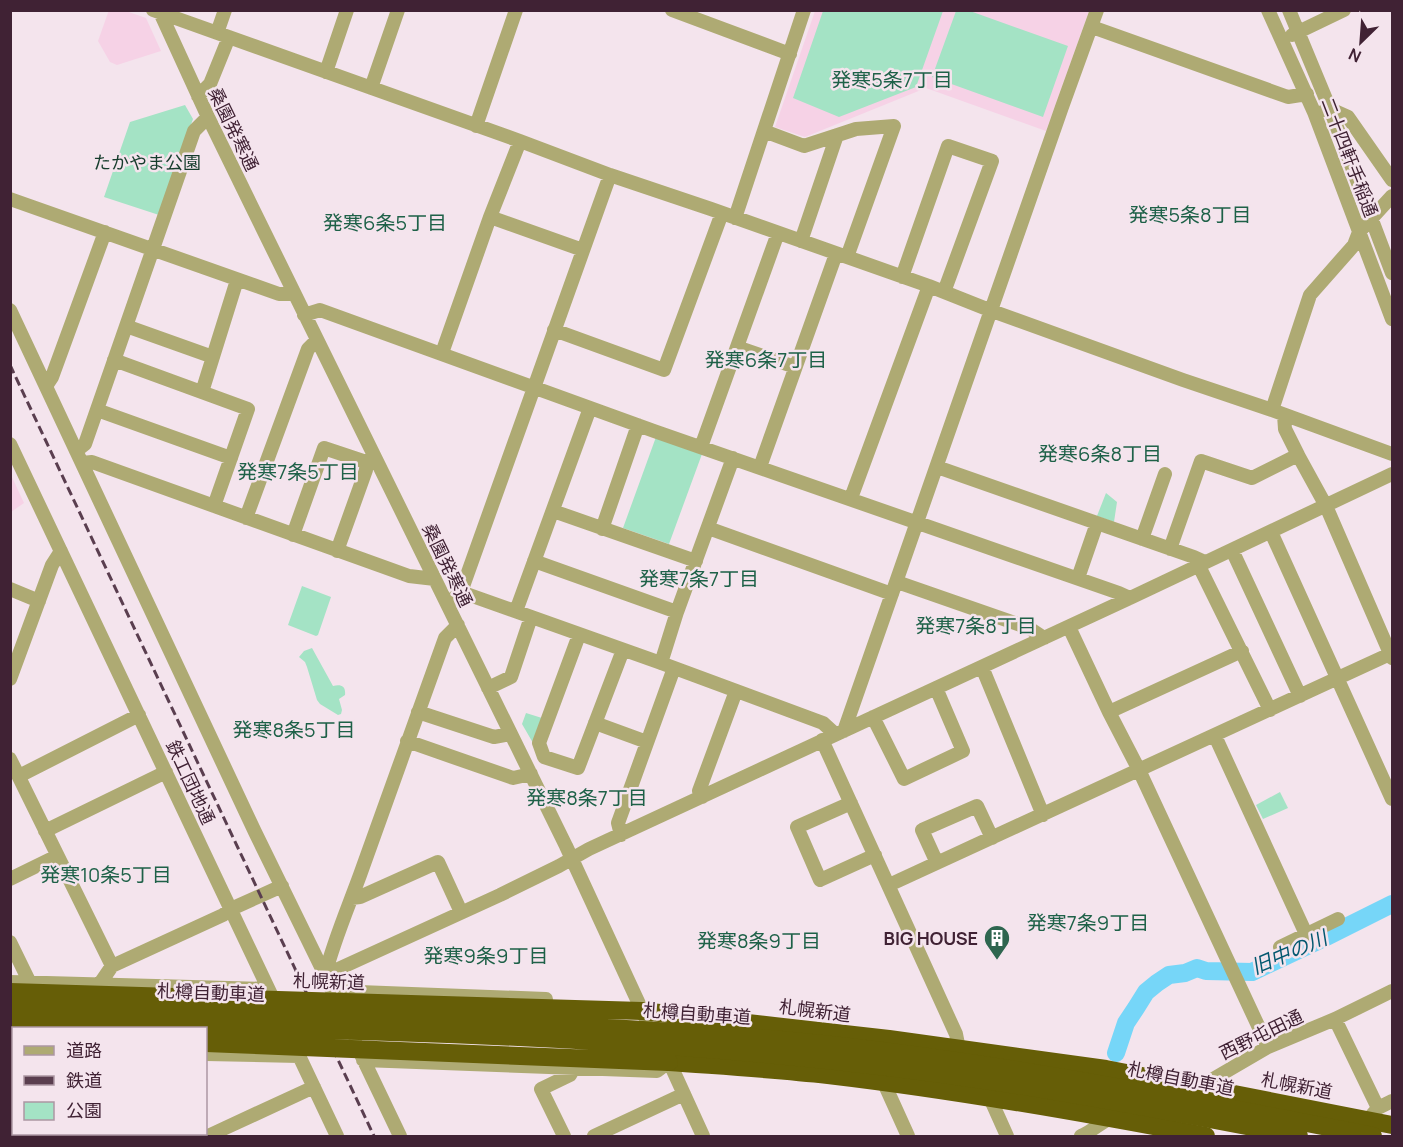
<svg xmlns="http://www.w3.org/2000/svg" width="1403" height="1147" font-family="Manrope,'Noto Sans JP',sans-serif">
  <rect width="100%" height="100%" fill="#f4e4ed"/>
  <path fill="#f6d2e6" d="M109,10L126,11L146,18L161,51L117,65L110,62L98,41Z
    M815,11H1089L1046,131L926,88L805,137L775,127Z
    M11,475L24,503L11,512H10Z"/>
  <path fill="#a4e3c5" d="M823,11H943L916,87L839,117L793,98Z
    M956,11H970L1068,46L1043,117L932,77Z
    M185,105L193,119L159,215L104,197L130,122Z
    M656,437L702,454L669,544L623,528Z
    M1106,493L1117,502L1114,522L1097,516Z
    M302,586L331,597L318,635L316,636L288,625Z
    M312,648L333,686C341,684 346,686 345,695L339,699L342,710L341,714L338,715L320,704L317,700L307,667L305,662L299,657L304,651Z
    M526,713L542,718L533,743L522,724Z
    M1280,792L1288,808L1263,819L1256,805Z"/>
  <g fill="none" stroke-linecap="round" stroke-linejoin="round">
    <path stroke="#76d6f8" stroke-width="18" d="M1116,1053L1126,1023L1136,1008L1146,992L1157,983L1169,975L1185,973L1197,968L1206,971L1252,972L1326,937L1392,904"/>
    <path stroke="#aeaa73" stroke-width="14" d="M153,10L520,141L610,175L711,209L929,286L992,311L1183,380L1272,410L1392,454
      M159,10L208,117L251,205L566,846L646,1019
      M672,10L790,54
      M1268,10L1314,112L1392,319
      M1289,10L1330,109L1392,273
      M1092,27L1288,97L1307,94
      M217,33L225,10
      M1292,35L1344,10
      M326,72L347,10
      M371,88L398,10
      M198,96L210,84L229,37
      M1325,110L1330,109L1348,117L1392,180
      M476,126L516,10
      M764,131L804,146L856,129L894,126L847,257
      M10,199L279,294H294
      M490,217L583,250
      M735,218L804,10
      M801,241L837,135
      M902,277L948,146L992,161L944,292
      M10,310L255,832L325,975L340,1008
      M304,315L320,310L654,431L1119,593L1130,598
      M126,326L213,357
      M554,330L664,370L722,213
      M737,347L795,367
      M442,353L490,217L520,141
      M114,360L248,409L214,506
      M46,386L52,377L105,232
      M202,392L237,280
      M97,410L231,458
      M1272,410L1310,295L1354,245L1359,232L1392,196
      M1284,415L1285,429L1298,455L1326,506L1392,658
      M10,444L277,1007
      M701,447L778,233
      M76,451L85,444L194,131L208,117
      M82,463L92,462L409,576L435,579
      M760,467L836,254
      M937,467L1194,557L1205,562
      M851,498L929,286
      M553,511L696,561
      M246,518L308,349L317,340
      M708,528L892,594
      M602,529L638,425
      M1271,532L1392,799
      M293,535L324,448L366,462L374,456
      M1142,539L1165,474
      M1170,549L1201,461L1252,478L1298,455
      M1232,550L1300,696
      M337,551L366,470V462
      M534,561L677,612
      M1199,566L1270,710
      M1078,578L1097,523
      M897,582L1029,628L1044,638
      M10,589L39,601
      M461,592L661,663L823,723L835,734
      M447,604L461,592L610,175
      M516,611L590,408
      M1069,627L1109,712L1139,770L1268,1047
      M579,635L539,743L544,757L578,768L623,650
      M661,663L677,612L733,458
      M982,667L1043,815
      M10,679L52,565L61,551
      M488,688L511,677L531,617
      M418,712L494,737L511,734
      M1109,712L1242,651
      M873,717L904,779L963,751L936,688
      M595,723L647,742
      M844,731L1062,107L1097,10
      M1215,736L1306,934
      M822,740L956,1034L959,1049
      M407,741L513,778L531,774
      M10,759L112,966
      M19,776L139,715
      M702,797L699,791L736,691
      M851,803L797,827L820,880L875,855
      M45,831L166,772
      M621,835L618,823L674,668
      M937,863L922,830L977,806L992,838
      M10,879L57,856
      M889,885L1390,654
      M352,898L360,897L438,862L461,912
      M10,942L30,983
      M1280,947L1338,919
      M325,975L500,895L559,866L589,849L1130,598L1392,474
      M325,975C334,940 348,908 360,875C388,796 417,717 445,638L458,625
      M10,982L268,989
      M99,985L112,966L223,915L231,909L282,886
      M333,991L546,999
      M1335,1019L1378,1108
      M292,1041L337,1136
      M355,1042L400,1136
      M10,1049H14
      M206,1054L299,1056
      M667,1057L703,1136
      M363,1060L657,1071L669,1062
      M884,1083L908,1136
      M1196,1089L1268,1047L1335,1019L1392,991
      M990,1098L1007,1136
      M1372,1115L1378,1108L1392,1101
      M51,1134L52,1136
      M159,1134L161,1136
      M208,1136L314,1087
      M564,1136L541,1089L570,1075L574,1068
      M594,1136L684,1094
      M1081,1136C1093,1131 1103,1120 1115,1116"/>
    <path stroke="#665e07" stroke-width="18" d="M642,1011L889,1039L1106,1069L1392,1125
      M10,1035L14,1036
      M669,1062C722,1066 775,1069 828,1075C955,1090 1081,1112 1206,1136"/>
    <path stroke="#5a3e4f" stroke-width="3" stroke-dasharray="9 4.5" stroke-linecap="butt" d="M10,365L374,1136"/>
    <path stroke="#665e07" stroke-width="18" d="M10,992L642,1011
      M10,1007C128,1011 245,1014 362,1018C509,1023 656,1028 802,1042C995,1061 1184,1099 1373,1136
      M10,1023C230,1028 449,1030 668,1046C780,1054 893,1066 1004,1083C1103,1098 1201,1117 1299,1136
      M206,1043L669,1062"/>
  </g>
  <defs>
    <g id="building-pin" transform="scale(1.35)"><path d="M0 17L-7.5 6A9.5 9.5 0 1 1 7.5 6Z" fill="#2e664f" stroke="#f4e4ed"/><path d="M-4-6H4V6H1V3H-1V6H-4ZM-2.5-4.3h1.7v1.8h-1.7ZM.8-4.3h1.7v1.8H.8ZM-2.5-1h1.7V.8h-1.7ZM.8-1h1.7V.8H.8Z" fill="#fff"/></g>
  </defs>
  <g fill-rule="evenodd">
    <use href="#building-pin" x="997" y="938"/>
  </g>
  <g text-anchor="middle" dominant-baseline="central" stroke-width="5" stroke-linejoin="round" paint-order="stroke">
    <g font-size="18" fill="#402234" stroke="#f4e4ed">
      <text transform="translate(234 129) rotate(64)">桑園発寒通</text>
      <text transform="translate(1350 157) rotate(69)">二十四軒手稲通</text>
      <text transform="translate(448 565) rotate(64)">桑園発寒通</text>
      <text transform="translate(191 782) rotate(65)">鉄工団地通</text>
      <text transform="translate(329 981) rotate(2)">札幌新道</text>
      <text transform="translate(211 992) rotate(2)">札樽自動車道</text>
      <text transform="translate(815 1010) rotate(7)">札幌新道</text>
      <text transform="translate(697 1013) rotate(4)">札樽自動車道</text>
      <text transform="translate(1261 1034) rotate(-26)">西野屯田通</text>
      <text transform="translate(1181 1078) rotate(11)">札樽自動車道</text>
      <text transform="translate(1297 1085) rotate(11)">札幌新道</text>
    </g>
    <g font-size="18" fill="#153c2c" stroke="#f4e4ed">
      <text x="147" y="162">たかやま公園</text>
    </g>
    <g font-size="18" font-weight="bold" fill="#402234" stroke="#f4e4ed" text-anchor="end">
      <text x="978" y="938">BIG HOUSE</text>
    </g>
    <g font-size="20" fill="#1e6148" stroke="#f4e4ed">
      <text x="892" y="79">発寒5条7丁目</text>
      <text x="1190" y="214">発寒5条8丁目</text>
      <text x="385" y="222">発寒6条5丁目</text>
      <text x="766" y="359">発寒6条7丁目</text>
      <text x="1100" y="453">発寒6条8丁目</text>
      <text x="298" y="471">発寒7条5丁目</text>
      <text x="699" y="578">発寒7条7丁目</text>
      <text x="976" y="625">発寒7条8丁目</text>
      <text x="294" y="729">発寒8条5丁目</text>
      <text x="587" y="797">発寒8条7丁目</text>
      <text x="106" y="874">発寒10条5丁目</text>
      <text x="1088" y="922">発寒7条9丁目</text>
      <text x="759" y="940">発寒8条9丁目</text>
      <text x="486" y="955">発寒9条9丁目</text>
    </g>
    <g font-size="20" font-style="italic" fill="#035870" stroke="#f4e4ed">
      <text transform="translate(1289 952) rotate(-23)">旧中の川</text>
    </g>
  </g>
  <rect width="1403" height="1147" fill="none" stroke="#402234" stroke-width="24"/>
  <rect x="12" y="1027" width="195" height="108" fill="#f4e4ed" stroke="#ac96a3" stroke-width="1.5"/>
  <rect x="24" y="1046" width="30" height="9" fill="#aeaa73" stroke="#ac96a3" stroke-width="1.5"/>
  <text x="66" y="1057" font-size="18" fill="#402234">道路</text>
  <rect x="24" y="1076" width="30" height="9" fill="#5a3e4f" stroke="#ac96a3" stroke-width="1.5"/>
  <text x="66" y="1087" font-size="18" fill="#402234">鉄道</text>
  <rect x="24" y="1102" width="30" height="18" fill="#a4e3c5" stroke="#ac96a3" stroke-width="1.5"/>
  <text x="66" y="1117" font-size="18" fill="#402234">公園</text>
  <g transform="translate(1361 42) rotate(205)" stroke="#f4e4ed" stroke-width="4.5" paint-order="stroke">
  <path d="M0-4.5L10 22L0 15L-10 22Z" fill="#402234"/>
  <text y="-9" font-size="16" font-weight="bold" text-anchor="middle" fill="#402234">N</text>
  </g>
</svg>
